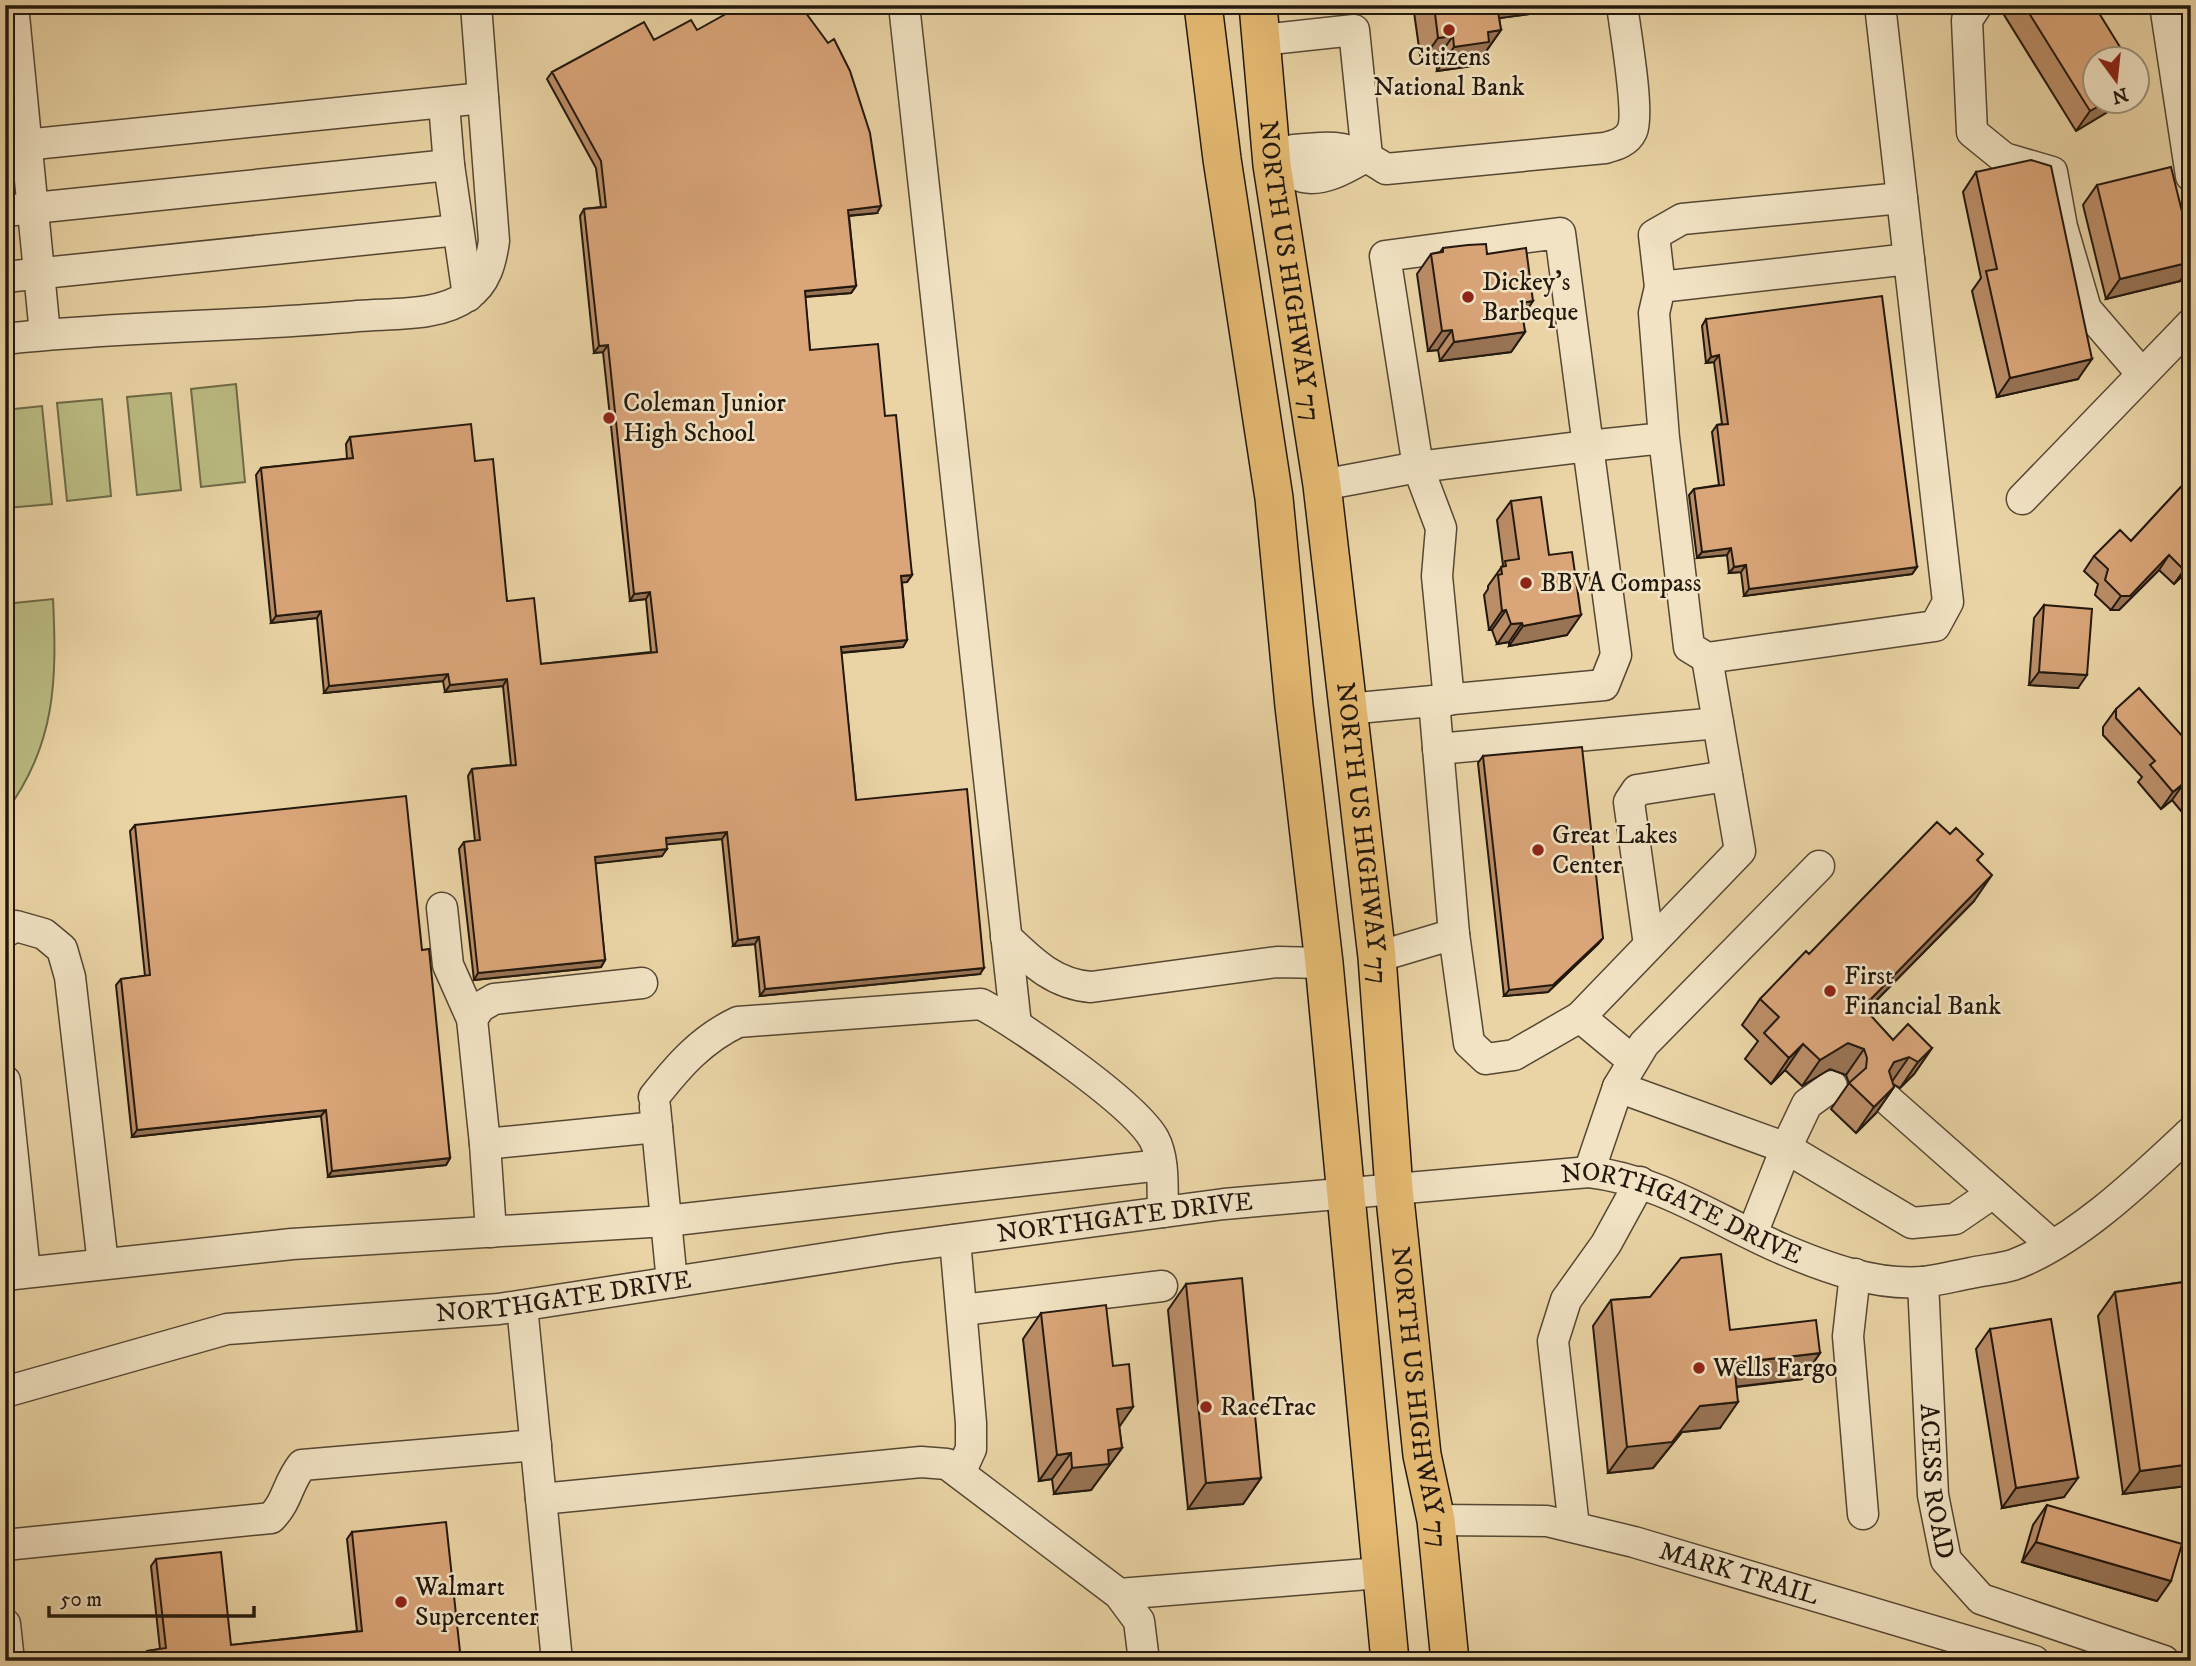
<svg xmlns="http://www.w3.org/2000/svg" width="2196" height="1666" font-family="'IM FELL DW Pica',serif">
  <rect width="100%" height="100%" fill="#ead4a5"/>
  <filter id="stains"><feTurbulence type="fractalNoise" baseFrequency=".00286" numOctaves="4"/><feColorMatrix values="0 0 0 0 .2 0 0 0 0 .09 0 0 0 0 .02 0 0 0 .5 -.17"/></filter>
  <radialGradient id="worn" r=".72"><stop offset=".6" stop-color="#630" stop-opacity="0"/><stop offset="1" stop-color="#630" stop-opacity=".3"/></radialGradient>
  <path fill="#bbbc83" stroke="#6f6a48" stroke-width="2" d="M236,384L245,482L201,487L191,389Z
    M171,393L181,490L137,495L127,397Z
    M102,399L111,496L67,501L57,403Z
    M42,406L52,504L7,508L5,410Z
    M53,599C57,680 56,745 5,813V604Z"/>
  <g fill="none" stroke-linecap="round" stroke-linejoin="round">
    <g stroke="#554733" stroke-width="33">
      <g id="minor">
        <path d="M13,5L45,334"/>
        <path d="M904,5L1016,1025"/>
        <path d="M1880,5L1909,259"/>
        <path d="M1977,5L1967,20L1972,132L2004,158L2052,172L2062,227L2086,309L2142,374"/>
        <path d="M2165,5L2191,176"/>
        <path d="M1262,40L1354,30L1367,156"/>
        <path d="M444,104L449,165L468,296"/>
        <path d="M5,147L483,98"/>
        <path d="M1272,165C1286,165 1291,174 1303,177C1325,182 1349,166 1367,156"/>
        <path d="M1282,165L1294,150C1336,146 1350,145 1386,169L1605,148C1616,145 1627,142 1632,131C1640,114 1625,29 1622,5"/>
        <path d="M5,211L449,165"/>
        <path d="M5,277L458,230"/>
        <path d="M1660,287L1654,235L1682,219L1902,198"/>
        <path d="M5,339C122,326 240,327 358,316C391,313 439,317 467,296C486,283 491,262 494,241L476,5"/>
        <path d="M1322,485L1418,467L1588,446L1616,655L1604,685L1347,709"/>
        <path d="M2022,499L2191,324"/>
        <path d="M1449,700L1437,576L1441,528L1418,467L1385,256L1560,233L1588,446L1664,438L1689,647L1707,658L1935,626L1948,602L1909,259L1660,287L1654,313L1664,438"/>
        <path d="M1438,749L1718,723"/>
        <path d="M442,908L448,965L472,1019L485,1144L491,1232"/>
        <path d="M5,932L16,926L44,934L62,949L70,977L103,1264"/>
        <path d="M1454,934L1469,1043L1486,1059L1514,1055L1580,1017L1633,1061"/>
        <path d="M1006,937C1032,962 1054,984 1091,987L1277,962L1324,963"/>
        <path d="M1649,945L1629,802L1637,790L1727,776"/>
        <path d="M1377,957L1454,934L1434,701"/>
        <path d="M1580,1017L1740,851L1707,658"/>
        <path d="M472,1019L480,1007L494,999L642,983"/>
        <path d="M5,1081L25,1272"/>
        <path d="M1618,1087L1786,1148L1807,1104L1832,1086"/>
        <path d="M654,1097C679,1065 702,1039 738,1022L981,1004C1020,1025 1134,1103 1154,1139C1165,1159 1162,1190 1163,1212"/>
        <path d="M1888,1100L2051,1244"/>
        <path d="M655,1107L672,1282"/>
        <path d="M485,1144L657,1127"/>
        <path d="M1589,1172L1618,1087L1644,1044L1819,866"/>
        <path d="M1752,1234L1786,1148L1912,1223L1955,1219L1993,1193"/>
        <path d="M955,1240L971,1423V1449L960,1473"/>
        <path d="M1855,1274L1848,1336L1863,1514"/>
        <path d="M5,1275L292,1244L666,1221L1161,1165"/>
        <path id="s1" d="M1923,1282L1933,1495L1946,1560L1981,1599L2164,1661"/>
        <path d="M522,1306L557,1661"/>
        <path d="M962,1310L1162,1286"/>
        <path id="s2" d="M5,1392L227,1329L499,1309L892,1248L1224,1204L1589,1172C1660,1180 1716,1220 1780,1248C1824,1267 1875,1286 1924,1282C1939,1280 1955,1276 1971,1273C1984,1270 2000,1269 2013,1265C2076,1242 2142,1178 2191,1132"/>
        <path d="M541,1499L921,1462L947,1464L1119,1594L1139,1621L1144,1661"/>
        <path id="s3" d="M1436,1520L1547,1521L1634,1542L2034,1661"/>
        <path d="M1574,1527L1553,1341L1566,1300L1606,1244L1640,1182"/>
        <path d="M5,1545L271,1518C288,1501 287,1484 302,1465L536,1445"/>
        <path d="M1119,1594L1380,1573"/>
        <path d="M5,1624L9,1661"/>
      </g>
    </g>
    <g stroke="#23180d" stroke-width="40">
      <g id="major">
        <path d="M1203,5L1222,159L1274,498L1294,706L1324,963L1390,1661"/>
        <path id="s4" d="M1258,5L1272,165L1322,485L1377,957L1394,1189L1422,1455L1436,1520L1450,1661"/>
      </g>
    </g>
    <use href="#minor" stroke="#f1e3c4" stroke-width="30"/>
    <use href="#major" stroke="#e5ba72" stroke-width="37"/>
  </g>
  <path fill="#bb8e68" stroke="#23180d" stroke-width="2" d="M1413,5H1582L1581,7L1499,18L1501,30L1484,54L1480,55L1472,66L1437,71L1436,60L1421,62Z
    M2004,5H2094L2095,102H2124L2076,131L2001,10Z
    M697,30L877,213L849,216L856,286L851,293L805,297L810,350L885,416L912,575L907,582H902L907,640L903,647L841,653L856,800L980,974L760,996L755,944L733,946L722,839L666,844L662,856L595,863L605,960L601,967L474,980L459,849L464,842L475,841L468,776L472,769L511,765L503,686L445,692L443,681L324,693L317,618L271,623L256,475L261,468L347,459L346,444L350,437L475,461L507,601L541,664L651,652L646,599L630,601L603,352L594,353L580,216L584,209L601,207L596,168L547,79L552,72L654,40Z
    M1976,172L2078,379L1997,397L1972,291L1981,278L1963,192Z
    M2097,185L2191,248V265L2180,281L2106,299L2083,205Z
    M1443,248L1487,254L1522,317L1525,332L1511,352L1440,361L1438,350L1428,351L1417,274L1431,254L1440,252Z
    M1706,319L1917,567L1912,574L1744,596L1741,572L1729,573L1727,555L1697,558L1689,495L1694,489L1719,485L1712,432L1717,425L1722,424L1714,362L1706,363L1702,326Z
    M2191,476V567L2174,584L2159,570L2119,610H2111L2095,595L2098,584L2084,571L2094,556L2131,541Z
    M1511,501L1549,555L1567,635L1509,646V642L1497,644L1492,630H1489L1484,595L1488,589V586L1503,565L1497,520Z
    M2044,605L2078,688L2029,685L2034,618Z
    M2116,709L2183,737L2191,731V823L2172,800L2161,809L2138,782L2142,777L2103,735V727Z
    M1483,756L1603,938L1598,944L1548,992L1504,996L1478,763Z
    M135,825L422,950L450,1158L446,1165L328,1177L321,1116L132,1137L116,985L121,979L145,976L130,831Z
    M1978,861L1974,901L1866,1011L1893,1040L1932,1048L1914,1074L1900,1088L1893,1084L1894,1087L1876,1113L1856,1133L1831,1109L1849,1083L1846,1075L1830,1069L1802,1086L1785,1070L1771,1084L1745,1059L1758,1041L1742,1025L1760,999L1809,954Z
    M2191,1281V1368H2189L2191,1379V1479L2186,1486L2123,1494L2098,1316L2115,1292Z
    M1186,1284L1261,1478L1243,1504L1188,1509L1168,1310Z
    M1650,1297L1730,1330L1820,1353L1802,1379L1737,1387L1720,1428L1682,1432L1653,1468L1608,1473L1593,1326L1611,1300Z
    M1041,1313L1119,1427L1122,1448L1091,1490L1054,1494L1052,1479L1039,1481L1023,1339Z
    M1990,1329L2064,1497L2002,1508L1976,1349Z
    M2047,1505L2157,1601L2022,1562L2033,1525Z
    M352,1532L461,1661H143V1657L147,1651L160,1649L151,1566L156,1559L231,1645L357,1631L347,1539Z"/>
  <path fill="#987455" stroke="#23180d" stroke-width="2" d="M1490,5H1582L1581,7L1479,21Z
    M1501,30L1484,54L1480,55L1472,66L1437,71L1454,47L1488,32Z
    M1453,36L1436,60L1421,62L1438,38Z
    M2106,102H2124L2076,131L2090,111Z
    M881,206L877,213L844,216L848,210Z
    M2191,262V265L2180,281L2106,299L2120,279Z
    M856,286L851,293L800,297L805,291Z
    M1533,301L1520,321L1521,303Z
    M1452,330L1438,350L1428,351L1442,331Z
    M1525,332L1511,352L1440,361L1454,342Z
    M608,345L603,352L594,353L599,346Z
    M1719,355L1714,362L1706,363L1711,357Z
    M2092,359L2078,379L1997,397L2010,378Z
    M1731,548L1727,555L1697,558L1702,552Z
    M2169,555L2159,570L2119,610H2111L2121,596Z
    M2191,563V567L2174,584L2184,570Z
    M1746,565L1741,572L1729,573L1734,567Z
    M1917,567L1912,574L1744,596L1749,589Z
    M912,575L907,582L897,583L901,576Z
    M650,592L646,599L630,601L634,594Z
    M1506,610L1492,630H1489L1502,611Z
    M321,611L317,618L271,623L276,616Z
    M1581,615L1567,635L1509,646L1523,626Z
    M1522,623L1509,642L1497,644L1511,624Z
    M907,640L903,647L836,653L841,647Z
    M2039,672L2087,675L2078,688L2029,685Z
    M448,674L443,681L324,693L329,686Z
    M507,679L503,686L445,692L450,685Z
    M2184,783L2172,800L2161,809L2173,792Z
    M727,832L722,839L661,845L666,838Z
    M667,849L662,856L590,864L595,857Z
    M1992,875L1974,901L1844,1033L1863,1007Z
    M759,937L755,944L733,946L738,940Z
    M1603,938L1598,944L1548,992L1504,996L1509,990Z
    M605,960L601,967L474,980L478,973Z
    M984,968L980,974L760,996L765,989Z
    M1848,1043L1864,1049L1846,1075L1830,1069L1802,1086L1820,1060Z
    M1803,1044L1785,1070L1771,1084L1789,1058Z
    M1932,1048L1914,1074L1900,1088L1918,1062Z
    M1909,1057L1891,1083L1875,1088L1894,1062Z
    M1894,1087L1876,1113L1856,1133L1874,1107Z
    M326,1110L321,1116L132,1137L137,1130Z
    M450,1158L446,1165L328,1177L332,1171Z
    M2191,1346V1368L2170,1371L2186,1347Z
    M1820,1353L1802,1379L1716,1389L1734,1363Z
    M1738,1402L1720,1428L1682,1432L1653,1468L1608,1473L1627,1447L1700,1406Z
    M1133,1407L1115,1433L1117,1409Z
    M1122,1448L1091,1490L1054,1494L1072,1468L1108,1450Z
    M1071,1453L1052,1479L1039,1481L1057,1455Z
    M2191,1464V1479L2186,1486L2123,1494L2140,1471Z
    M1261,1478L1243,1504L1188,1509L1206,1483Z
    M2078,1478L2064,1497L2002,1508L2016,1488Z
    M2036,1542L2171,1581L2157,1601L2022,1562Z"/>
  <path fill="#d9a579" stroke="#23180d" stroke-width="2" d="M742,5H800L828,43L834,39L850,71L870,133L881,206L848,210L856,286L805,291L810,350L878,344L885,416L896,415L912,575L901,576L907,640L841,647L856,800L967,789L984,968L765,989L759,937L738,940L727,832L666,838L667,849L595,857L605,960L478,973L464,842L480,840L472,769L516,765L507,679L450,685L448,674L329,686L321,611L276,616L261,468L353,458L350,437L471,424L475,461L493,459L507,601L534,598L541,664L657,652L650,592L634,594L608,345L599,346L584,209L606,207L601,161L552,72L644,22L654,40L691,20L697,30Z
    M1434,5H1497L1501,30L1488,32L1489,42L1454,47L1453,36L1438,38Z
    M2024,5H2094L2128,60H2095V102H2106L2090,111Z
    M2137,73L2141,80L2137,83Z
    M2031,160L2051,166L2092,359L2010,378L1986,271L1997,269L1976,172Z
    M2171,167L2191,248V262L2120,279L2097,185Z
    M1486,244L1487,254L1526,248L1533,301L1521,303L1525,332L1454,342L1452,330L1442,331L1431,254L1443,252V248L1468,245Z
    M1882,296L1917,567L1749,589L1746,565L1734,567L1731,548L1702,552L1694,489L1724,485L1717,425L1728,424L1719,355L1711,357L1706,319Z
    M2191,476V563L2184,570L2169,555L2130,596H2121L2105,580L2108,569L2094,556L2120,530L2131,541Z
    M1541,497L1549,555L1572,552L1581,615L1523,626L1522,623L1511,624L1506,610L1502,611L1498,575L1502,574L1501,567L1506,566L1505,561L1519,559L1511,501Z
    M2044,605L2092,609L2087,675L2039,672Z
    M2139,688L2183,737L2191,731V791L2184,783L2173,792L2150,765L2155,761L2116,718V709Z
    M1582,747L1603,938L1553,985L1509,990L1483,756Z
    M406,796L422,950L429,949L450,1158L332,1171L326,1110L137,1130L121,979L150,975L135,825Z
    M1937,822L1950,834L1956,828L1983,854L1977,860L1992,875L1863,1007L1893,1040L1908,1024L1932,1048L1918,1062L1909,1057L1894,1062L1889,1071L1894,1087L1874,1107L1849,1083L1866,1068L1867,1058L1864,1049L1848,1043L1820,1060L1803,1044L1789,1058L1764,1033L1779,1017L1760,999L1806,951L1809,954Z
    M1721,1254L1730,1330L1816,1320L1820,1353L1734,1363L1738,1402L1700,1406L1672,1442L1627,1447L1611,1300L1650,1297L1681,1258Z
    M1242,1278L1261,1478L1206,1483L1186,1284Z
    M2191,1281V1346L2186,1347L2191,1379V1464L2140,1471L2115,1292Z
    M1106,1305L1113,1366L1129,1364L1133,1407L1117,1409L1122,1448L1108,1450L1109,1464L1072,1468L1071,1453L1057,1455L1041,1313Z
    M2051,1319L2078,1478L2016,1488L1990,1329Z
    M2047,1505L2182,1544L2171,1581L2036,1542Z
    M446,1522L461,1661H148L147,1651L166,1648L156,1559L221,1552L231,1645L362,1631L352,1532Z"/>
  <g fill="#8f2418" stroke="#f1e3c4" stroke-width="2.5">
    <circle cx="1449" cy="30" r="7"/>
    <circle cx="1468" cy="297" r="7"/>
    <circle cx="609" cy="418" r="7"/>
    <circle cx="1526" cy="583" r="7"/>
    <circle cx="1538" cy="850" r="7"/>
    <circle cx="1830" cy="991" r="7"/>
    <circle cx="1699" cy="1368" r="7"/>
    <circle cx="1206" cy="1407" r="7"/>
    <circle cx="401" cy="1602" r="7"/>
  </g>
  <g text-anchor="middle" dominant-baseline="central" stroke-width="5" stroke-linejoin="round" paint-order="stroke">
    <g font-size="26" fill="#23180d" stroke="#f1e3c4" text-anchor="start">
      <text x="1449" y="57" text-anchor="middle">Citizens<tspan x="1449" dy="30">National Bank</tspan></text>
      <text x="1482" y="282">Dickey's<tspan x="1482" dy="30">Barbeque</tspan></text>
      <text x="623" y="403">Coleman Junior<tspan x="623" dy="30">High School</tspan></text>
      <text x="1540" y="583">BBVA Compass</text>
      <text x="1552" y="835">Great Lakes<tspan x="1552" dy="30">Center</tspan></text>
      <text x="1844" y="976">First<tspan x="1844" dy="30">Financial Bank</tspan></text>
      <text x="1713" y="1368">Wells Fargo</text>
      <text x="1220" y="1407">RaceTrac</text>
      <text x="415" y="1587">Walmart<tspan x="415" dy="30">Supercenter</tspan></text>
    </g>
    <g font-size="26" fill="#23180d" stroke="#f1e3c4">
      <text stroke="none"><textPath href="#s4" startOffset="268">NORTH US HIGHWAY 77</textPath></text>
      <text stroke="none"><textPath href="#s4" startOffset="835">NORTH US HIGHWAY 77</textPath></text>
      <text stroke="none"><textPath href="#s2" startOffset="1136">NORTHGATE DRIVE</textPath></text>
      <text stroke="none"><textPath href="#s2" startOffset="1703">NORTHGATE DRIVE</textPath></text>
      <text stroke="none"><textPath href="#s2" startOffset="569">NORTHGATE DRIVE</textPath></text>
      <text stroke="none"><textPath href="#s4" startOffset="1402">NORTH US HIGHWAY 77</textPath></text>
      <text stroke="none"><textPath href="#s1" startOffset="200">ACESS ROAD</textPath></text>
      <text stroke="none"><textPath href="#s3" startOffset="310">MARK TRAIL</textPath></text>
    </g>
  </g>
  <rect width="2196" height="1666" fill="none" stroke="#ead4a5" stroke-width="28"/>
  <rect x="7" y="7" width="2182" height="1652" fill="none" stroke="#23180d" stroke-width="3.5"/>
  <rect x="14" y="14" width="2168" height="1638" fill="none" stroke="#23180d" stroke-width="2"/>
  <g transform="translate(2116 80) rotate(165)"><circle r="33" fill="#f1e3c4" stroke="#9f927b" stroke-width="2"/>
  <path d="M0-5L12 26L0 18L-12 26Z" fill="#8f2418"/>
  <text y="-10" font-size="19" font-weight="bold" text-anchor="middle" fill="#23180d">N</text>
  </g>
  <path d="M49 1606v10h205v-10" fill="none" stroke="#23180d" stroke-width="3.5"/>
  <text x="60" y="1606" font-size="21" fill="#23180d" stroke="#f1e3c4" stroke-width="5" paint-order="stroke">50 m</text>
  <rect width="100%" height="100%" filter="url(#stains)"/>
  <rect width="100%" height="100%" fill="url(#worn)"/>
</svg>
